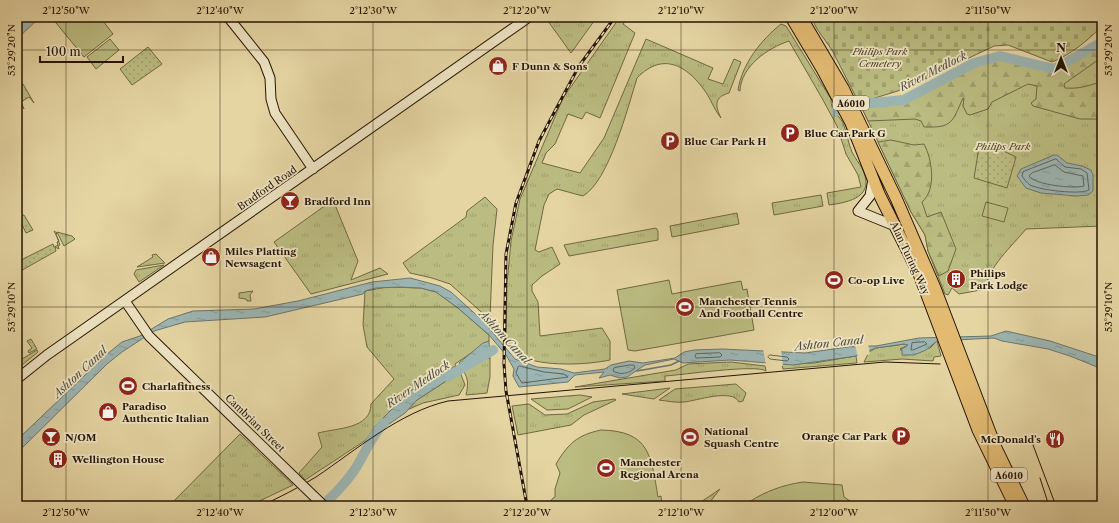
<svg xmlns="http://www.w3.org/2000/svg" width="1119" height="523" font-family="'Libre Caslon Text',serif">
  <defs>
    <pattern id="grass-tufts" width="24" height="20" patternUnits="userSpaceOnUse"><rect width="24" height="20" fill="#bbbc81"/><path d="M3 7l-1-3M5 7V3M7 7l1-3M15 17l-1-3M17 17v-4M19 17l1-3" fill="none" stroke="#a1a16e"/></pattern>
    <pattern id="forest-firs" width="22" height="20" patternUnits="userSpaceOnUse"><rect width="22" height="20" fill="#bbbc81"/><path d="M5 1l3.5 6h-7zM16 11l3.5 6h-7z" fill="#a1a16e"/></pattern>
    <pattern id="cemetery-stones" width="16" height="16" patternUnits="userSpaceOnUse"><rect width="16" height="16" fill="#bbbc81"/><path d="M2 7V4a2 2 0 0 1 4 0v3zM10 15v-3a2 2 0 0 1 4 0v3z" fill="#a1a16e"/></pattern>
    <pattern id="garden-dots" width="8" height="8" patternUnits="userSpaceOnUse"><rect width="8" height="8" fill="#bbbc81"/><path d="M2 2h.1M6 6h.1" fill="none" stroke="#a1a16e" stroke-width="1.8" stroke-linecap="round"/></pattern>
    <pattern id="water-ripples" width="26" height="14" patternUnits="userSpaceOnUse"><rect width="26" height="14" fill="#9cb5b2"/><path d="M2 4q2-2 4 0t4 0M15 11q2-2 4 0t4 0" fill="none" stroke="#869b97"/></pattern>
  </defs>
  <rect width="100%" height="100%" fill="#e5d5a3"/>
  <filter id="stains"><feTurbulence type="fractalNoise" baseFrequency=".005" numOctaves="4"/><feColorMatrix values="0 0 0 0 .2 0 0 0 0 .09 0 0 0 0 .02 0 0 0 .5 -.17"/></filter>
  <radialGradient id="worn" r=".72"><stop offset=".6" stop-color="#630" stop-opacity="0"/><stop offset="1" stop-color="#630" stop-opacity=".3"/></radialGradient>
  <path fill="url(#grass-tufts)" stroke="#706842" d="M545,17H597L571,53Z
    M620,17H629L623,24L635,33L600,118L586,112L582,119L568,114L555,144L546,153L542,163L580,173L604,138L646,39L713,68L708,79L723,84L734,59L741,62L729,93C714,97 715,106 721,118C715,111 712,102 707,94C689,67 664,50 637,78C628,107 609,181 583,196L557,189L549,194L544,205L535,250L539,252L552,247L560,264L542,276L532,285V291L538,302L540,336L602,328L610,341V360C586,365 543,367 520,356C514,353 512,347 506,344L507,284L511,241L520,199L563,98Z
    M781,24L786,26L831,99C831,113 838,113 843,123C847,132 848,143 852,152C855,158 859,163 862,168C876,197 850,202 829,205L827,193L861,187L858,175L846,154L837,126L823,100L789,41C768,48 741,66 740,91L738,90C742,64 761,40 781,24Z
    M1102,43V226L1026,229C1013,245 986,269 986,289L959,294L952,288L948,295L945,294L928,251L925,235L911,212L861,106L905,101L974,64L1000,57L1054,70Z
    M821,195L823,206L774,215L772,203Z
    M485,197L497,209L493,245L490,317L488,318L450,284L432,278L410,273L403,263L466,217L467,211Z
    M333,200L358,261L351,280L380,268L388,274L311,294L274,242Z
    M737,213L739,224L672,237L670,226Z
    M656,228L658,231V240L569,256L564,245Z
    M57,232L72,236L75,239L64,246Z
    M156,254L165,263L137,267L153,257L152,255Z
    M164,265L139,282L134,274L136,270Z
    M387,287L421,288L436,292L458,308L489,335V341L455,364L456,366L410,391L376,425L366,440L305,480L299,473L322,447L318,433C337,428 371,429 371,404L394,379L367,347L363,325L365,291Z
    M253,291L250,295L251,301H247L246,299L239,298V293Z
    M937,341L941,356L934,357L933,361L902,359L864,362L869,352L876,348L904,344L908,345L900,349L930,348Z
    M37,350L38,352L17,369V362Z
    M856,356L857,363L783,369L782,364L814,363Z
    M490,358V377L487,393L466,395C468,385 469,380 463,370L480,359Z
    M731,362L765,366L766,371C756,364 682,375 665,376V381L575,387L676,370L688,364Z
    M460,372L465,385L459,395L423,403L407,410L417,400Z
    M736,384L746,393L743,401L739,402C732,388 696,401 684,402C677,403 667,401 659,400L675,389Z
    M670,388L654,399L622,394Z
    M580,395L592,397L568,409L547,410L531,399Z
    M615,399L616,400L584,415L571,425L518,435L512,406L529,404L545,415L567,414L593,402Z
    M240,434L293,485L249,506H169Z
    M720,489L707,506H695Z"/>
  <path fill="url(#forest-firs)" stroke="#706842" d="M1102,43V57L1064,84L1065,88C1079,89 1089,86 1102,81V119H1080L1033,106L1031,103L1036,99L1037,86L1028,84L992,102L988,109L970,115L967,114L963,106L964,98H963C952,122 953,128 924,127L921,121L915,119L868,121L861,106L905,101L974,64L1000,57L1054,70Z
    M891,140L914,145L924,144C932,159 937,189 922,202L927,217L941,212L956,249L948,271L939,276L928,251L925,235L911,212L878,142Z"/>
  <path fill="url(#cemetery-stones)" stroke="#706842" d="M811,17H1102V26C1087,41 1072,54 1052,62L1008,45L994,46L904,89L859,103L832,50L817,29Z"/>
  <path fill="url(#garden-dots)" stroke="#706842" d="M148,47L162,64L132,85L120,69Z
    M23,84L34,103L29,97L21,102L24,109L17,98V87Z
    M983,146L997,148L1016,157L1007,188L974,178L979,147Z
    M17,214L18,216L24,215L33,230L26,233Z
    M54,231L57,233L56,234L60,245L58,246L59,249L55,247L56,251L17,273V262L53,244L54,247L58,245L57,242L59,241Z
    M31,339L37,349L29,353L28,351L32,348L27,341Z"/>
  <path fill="#bbbc81" stroke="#706842" d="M53,17H100L113,34L84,57L52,18Z
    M110,39L119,50L96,69L87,57Z
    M986,202L1008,208L1004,222L982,216Z
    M669,280L672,294L741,281L743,290L747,289L754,330L635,351L628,350L617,290Z
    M601,430C650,431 651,456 658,497L661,496L662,506H549L552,499L555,497V489L560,473L556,464C568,444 577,435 601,430Z
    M803,482L842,485L844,497L858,506H750L749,502C766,491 783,485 803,482Z"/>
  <path fill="url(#water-ripples)" stroke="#6c756c" d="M22,17H26L29,20L40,17L17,39V23Z
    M1054,155H1057L1067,163L1082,166L1091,170L1093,175V191L1088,195L1077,196L1041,193L1026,188L1017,176L1021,169Z
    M410,278L440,286L451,292L483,321L515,359L537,367L561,369L574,373L605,369L611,365L629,361L643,363L675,358L684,352L694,350L722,349L805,353L855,346H876L919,338L991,336L1006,331L1050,341L1102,358V369L1070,356L1048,349L1002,341L994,338L937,341L926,350L914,355H902V350H900L908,345L904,344L876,348L856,356L793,365L730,360L683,363L674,359L645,365L627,377L620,378L610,375L599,378L604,372L575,375L568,382L519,387L513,376L514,369L506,355L489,335L458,308L436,292L421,288L399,287L376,288L365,291L363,294L265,317L185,322L154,331L122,352L107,364L17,453V440L106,355L122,342L140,336L168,319L193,311L254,309L298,301L372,282Z
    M489,341L490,358L480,359L463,370L459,363L483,343Z
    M456,366L460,372L417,400L405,413L366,440L376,425L410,391Z"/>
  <path fill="#e5d5a3" d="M855,344H868L870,354L858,358Z
    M763,349L781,350L783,366L766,365Z"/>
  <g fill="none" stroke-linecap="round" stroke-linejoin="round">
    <path stroke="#60645a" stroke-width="1" d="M1056,159L1065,167L1081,169L1087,173L1089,190C1080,195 1040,190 1030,185C1027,183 1024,179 1022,176L1023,172Z
      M1055,165L1064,172L1083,176L1084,186C1074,189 1035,185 1029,176L1032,173Z
      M925,342L927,344L913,350H911L912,343Z
      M720,353L722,355L720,357L696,358L695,356L696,354Z
      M770,355L787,357L789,359L787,361L770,359L768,357Z
      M630,365H634L635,368C629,374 620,375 613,371L614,368Z
      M520,366L544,372L564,374L568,377L522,383L516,373L518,367Z"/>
    <path stroke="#6c756c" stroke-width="1.5" d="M637,371L671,365L679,361"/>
    <path stroke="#9cb5b2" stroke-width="10" d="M862,104L904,100L974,63L1000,56L1054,69L1102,42
      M836,111L837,110
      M447,377L493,350
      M322,506C335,494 348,481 357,466C366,451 372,435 384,423"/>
    <g stroke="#251403" stroke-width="11">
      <path id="secondary" d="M228,17L264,62L270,78L271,99L275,113L313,169
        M873,179L870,196L858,211L895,226
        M125,301L149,336L295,478
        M17,379L47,355L529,17"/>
    </g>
    <g stroke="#251403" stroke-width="13">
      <path id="highway" d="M791,17L822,69L851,123L879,194L919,274L978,430L1015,506
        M801,17L843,88L896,198L935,288L996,448L1024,506"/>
    </g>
    <use href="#secondary" stroke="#eee4c3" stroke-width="9"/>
    <use href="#highway" stroke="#e2ba72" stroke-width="11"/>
    <path stroke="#251403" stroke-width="1" d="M1030,437L1056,506
      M1040,478L1049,506
      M261,506C280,497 298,488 316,477C356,450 400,412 448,401L885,362L940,364"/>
    <g stroke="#251403" stroke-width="3">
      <path id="rail" d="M527,506L506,391L504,364L506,254L516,203L539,141L579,66L615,17"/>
    </g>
    <use href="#rail" stroke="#eee4c3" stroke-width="1.5" stroke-dasharray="4.5" stroke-linecap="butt"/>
    <g stroke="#251403" stroke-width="11" stroke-linecap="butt">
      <path id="secondary-bridge" d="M295,478L324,506"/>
    </g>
    <use href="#secondary-bridge" stroke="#eee4c3" stroke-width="9"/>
  </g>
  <path fill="none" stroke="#251403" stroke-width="1" stroke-opacity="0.45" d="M66,17V506M220,17V506M373,17V506M527,17V506M681,17V506M834,17V506M988,17V506M17,50H1102M17,307H1102"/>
  <defs>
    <g id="shop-disc" transform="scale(1)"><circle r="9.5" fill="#8f2418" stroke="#eee4c3"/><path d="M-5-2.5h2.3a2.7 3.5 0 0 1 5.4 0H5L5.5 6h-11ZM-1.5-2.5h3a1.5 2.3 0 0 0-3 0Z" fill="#fff"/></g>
    <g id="parking-disc" transform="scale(1)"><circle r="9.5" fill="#8f2418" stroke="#eee4c3"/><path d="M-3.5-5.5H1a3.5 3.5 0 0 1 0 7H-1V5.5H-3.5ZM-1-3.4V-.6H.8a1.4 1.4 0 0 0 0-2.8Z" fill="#fff"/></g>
    <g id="bar-disc" transform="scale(1)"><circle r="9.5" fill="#8f2418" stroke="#eee4c3"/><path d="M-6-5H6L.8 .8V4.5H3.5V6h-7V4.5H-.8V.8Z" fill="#fff"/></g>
    <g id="building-disc" transform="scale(1)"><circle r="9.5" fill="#8f2418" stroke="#eee4c3"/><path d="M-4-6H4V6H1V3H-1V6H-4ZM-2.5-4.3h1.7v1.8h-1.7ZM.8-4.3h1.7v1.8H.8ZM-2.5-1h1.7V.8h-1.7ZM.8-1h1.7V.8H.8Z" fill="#fff"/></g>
    <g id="stadium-disc" transform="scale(1)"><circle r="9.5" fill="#8f2418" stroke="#eee4c3"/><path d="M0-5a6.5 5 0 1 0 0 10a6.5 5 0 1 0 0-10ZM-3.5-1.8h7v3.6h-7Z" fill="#fff"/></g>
    <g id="restaurant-disc" transform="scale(1)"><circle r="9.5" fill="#8f2418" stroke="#eee4c3"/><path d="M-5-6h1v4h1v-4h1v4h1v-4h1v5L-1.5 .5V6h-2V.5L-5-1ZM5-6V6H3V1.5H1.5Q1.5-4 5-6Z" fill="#fff"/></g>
  </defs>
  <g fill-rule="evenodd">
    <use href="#shop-disc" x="498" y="66"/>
    <use href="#parking-disc" x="790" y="133"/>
    <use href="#parking-disc" x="670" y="141"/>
    <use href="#bar-disc" x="290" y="201"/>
    <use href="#shop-disc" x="211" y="257"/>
    <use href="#building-disc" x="956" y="279"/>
    <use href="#stadium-disc" x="834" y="280"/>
    <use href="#stadium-disc" x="685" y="307"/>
    <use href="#stadium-disc" x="128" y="386"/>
    <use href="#shop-disc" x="108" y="412"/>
    <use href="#parking-disc" x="901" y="436"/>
    <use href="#bar-disc" x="51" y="437"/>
    <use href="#stadium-disc" x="690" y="437"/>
    <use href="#restaurant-disc" x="1055" y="439"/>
    <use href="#building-disc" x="58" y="459"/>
    <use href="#stadium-disc" x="606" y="468"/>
  </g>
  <g text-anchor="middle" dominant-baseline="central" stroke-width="3.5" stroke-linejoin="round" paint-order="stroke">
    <g fill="#eee4c3" stroke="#61523d" stroke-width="1">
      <rect x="833" y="96" width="36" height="14" rx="3"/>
      <rect x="991" y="468" width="36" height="14" rx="3"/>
    </g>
    <g font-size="9" font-weight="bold" fill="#251403">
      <text x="851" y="103">A6010</text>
      <text x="1009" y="475">A6010</text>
    </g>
    <g font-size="10" font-style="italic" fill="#524629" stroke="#eee4c3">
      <text x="880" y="51">Philips Park<tspan x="880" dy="12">Cemetery</tspan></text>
      <text x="1003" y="146">Philips Park</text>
    </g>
    <g font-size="10" font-weight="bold" fill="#251403" stroke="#eee4c3" text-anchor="start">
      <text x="512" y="66">F Dunn &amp; Sons</text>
      <text x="804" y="133">Blue Car Park G</text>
      <text x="684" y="141">Blue Car Park H</text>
      <text x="304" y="201">Bradford Inn</text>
      <text x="225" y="251">Miles Platting<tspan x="225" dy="12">Newsagent</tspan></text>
      <text x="970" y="273">Philips<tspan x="970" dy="12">Park Lodge</tspan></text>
      <text x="848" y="280">Co-op Live</text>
      <text x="699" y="301">Manchester Tennis<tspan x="699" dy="12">And Football Centre</tspan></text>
      <text x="142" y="386">Charlafitness</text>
      <text x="122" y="406">Paradiso<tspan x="122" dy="12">Authentic Italian</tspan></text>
      <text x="704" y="431">National<tspan x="704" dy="12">Squash Centre</tspan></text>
      <text x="887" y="436" text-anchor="end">Orange Car Park</text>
      <text x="65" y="437">N/OM</text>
      <text x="1041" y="439" text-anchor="end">McDonald's</text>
      <text x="72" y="459">Wellington House</text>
      <text x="620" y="462">Manchester<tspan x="620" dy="12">Regional Arena</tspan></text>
    </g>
    <g font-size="10" fill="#251403" stroke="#eee4c3">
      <text transform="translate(267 188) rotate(-35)">Bradford Road</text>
      <text transform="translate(910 258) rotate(65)">Alan Turing Way</text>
      <text transform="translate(255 423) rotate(44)">Cambrian Street</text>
    </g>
    <g font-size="11" font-style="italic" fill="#4f4c40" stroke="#eee4c3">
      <text transform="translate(933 71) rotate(-27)">River Medlock</text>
      <text transform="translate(505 337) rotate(47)">Ashton Canal</text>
      <text transform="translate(829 343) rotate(-6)">Ashton Canal</text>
      <text transform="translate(80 372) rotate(-43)">Ashton Canal</text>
      <text transform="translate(418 384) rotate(-34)">River Medlock</text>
    </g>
  </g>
  <rect width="1119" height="523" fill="none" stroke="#e5d5a3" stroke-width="44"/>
  <g transform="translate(1061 58)" stroke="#eee4c3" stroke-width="3" paint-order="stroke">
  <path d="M0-3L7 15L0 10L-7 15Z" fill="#251403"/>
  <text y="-6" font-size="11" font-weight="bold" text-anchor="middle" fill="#251403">N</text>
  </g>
  <path d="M40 56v6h83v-6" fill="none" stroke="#251403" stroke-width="2"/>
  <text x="46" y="56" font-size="12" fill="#251403" stroke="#eee4c3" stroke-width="3" paint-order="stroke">100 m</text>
  <rect x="22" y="22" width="1075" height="479" fill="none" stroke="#251403" stroke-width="1.5"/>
  <g font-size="10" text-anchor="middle" fill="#251403">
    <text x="66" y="14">2°12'50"W</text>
    <text x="220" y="14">2°12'40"W</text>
    <text x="373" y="14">2°12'30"W</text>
    <text x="527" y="14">2°12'20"W</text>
    <text x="681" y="14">2°12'10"W</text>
    <text x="834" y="14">2°12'00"W</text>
    <text x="988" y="14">2°11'50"W</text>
    <text transform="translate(11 50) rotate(-90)" y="4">53°29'20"N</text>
    <text transform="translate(1108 50) rotate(-90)" y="4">53°29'20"N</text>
    <text transform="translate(11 307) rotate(-90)" y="4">53°29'10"N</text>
    <text transform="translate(1108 307) rotate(-90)" y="4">53°29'10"N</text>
    <text x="66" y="516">2°12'50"W</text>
    <text x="220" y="516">2°12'40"W</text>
    <text x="373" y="516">2°12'30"W</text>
    <text x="527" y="516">2°12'20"W</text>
    <text x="681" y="516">2°12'10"W</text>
    <text x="834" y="516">2°12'00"W</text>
    <text x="988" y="516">2°11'50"W</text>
  </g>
  <rect width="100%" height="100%" filter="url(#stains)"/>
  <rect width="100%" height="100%" fill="url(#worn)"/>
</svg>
